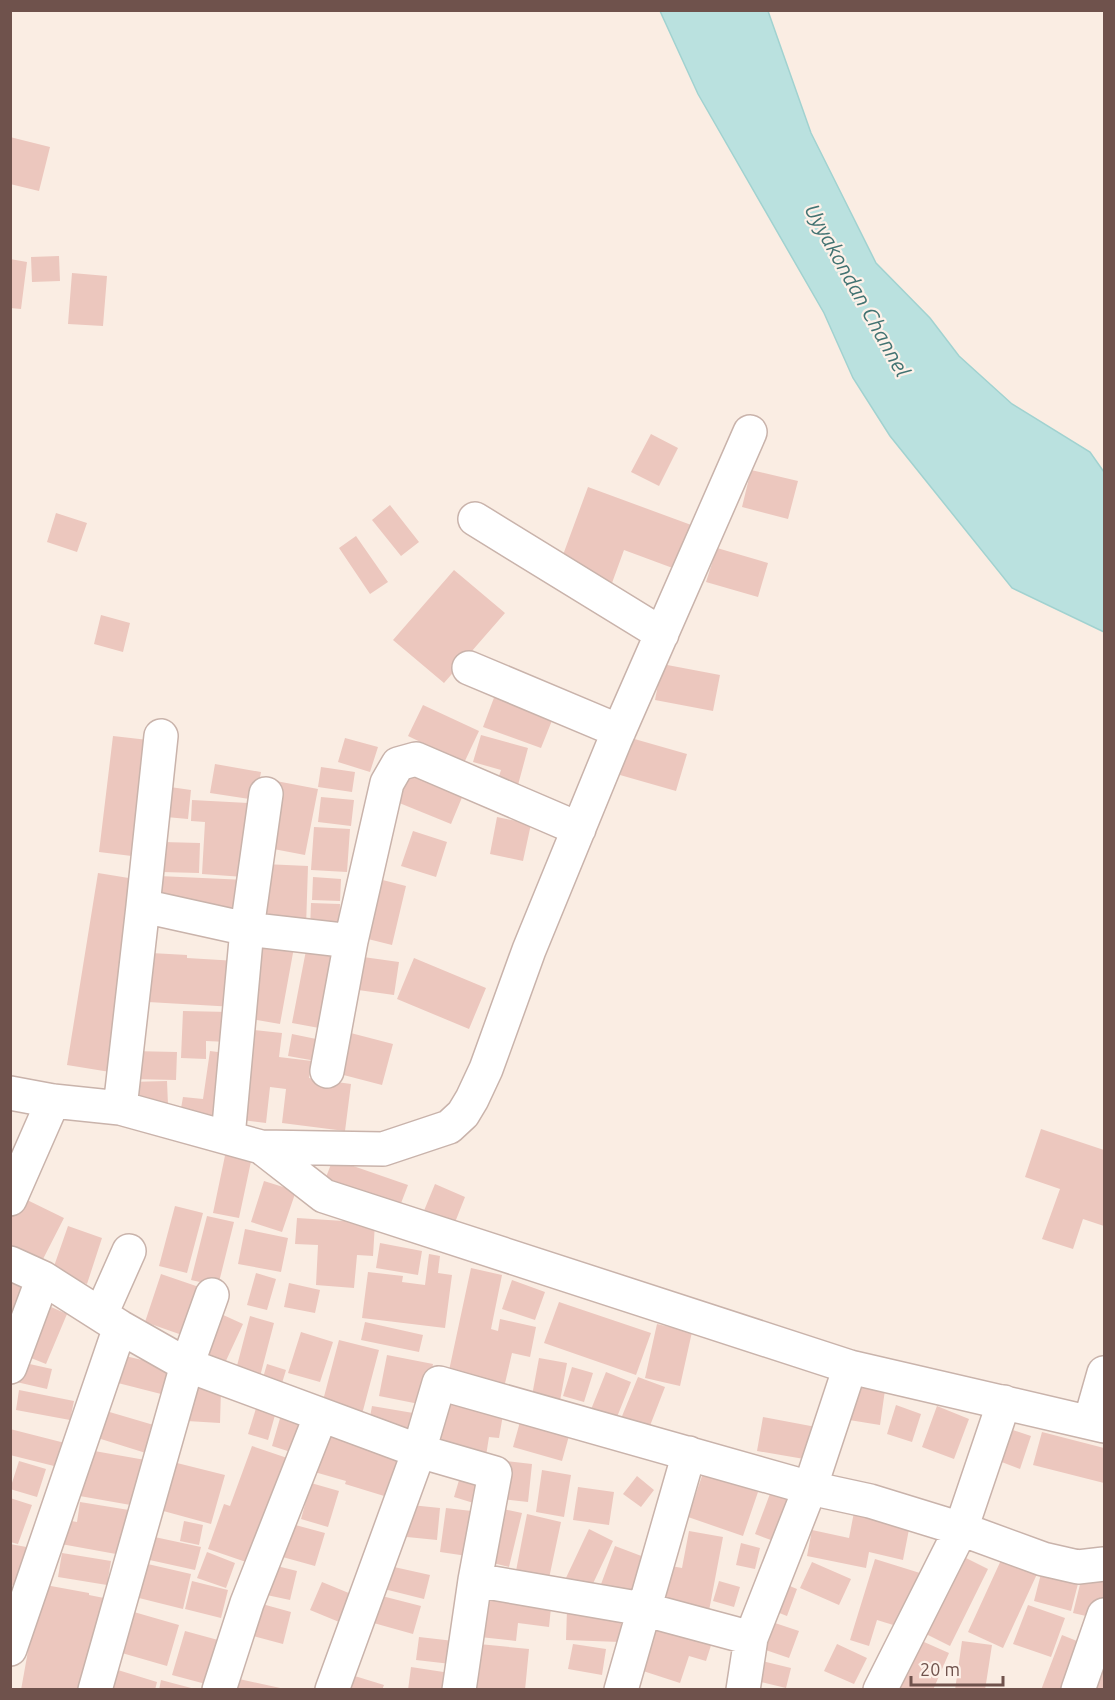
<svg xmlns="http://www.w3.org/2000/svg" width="1115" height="1700" font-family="Ubuntu,sans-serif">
  <rect width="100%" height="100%" fill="#faede3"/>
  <path fill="#bae1df" stroke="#a1d2d0" stroke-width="1.5" d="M660,11H768L811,133L876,263L930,318L959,356L1012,404L1090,452L1104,472V632L1012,588L890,436L853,378L824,313L698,94Z"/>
  <path fill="#ecc7be" d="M10,137L50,147L39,191L10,184Z
    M59,256L60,281L32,282L31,257Z
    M10,259L27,262L21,309L10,308Z
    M72,273L107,276L103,326L68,324Z
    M651,434L678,448L659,486L631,472Z
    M751,470L798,481L788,519L742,507Z
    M588,487L694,526L678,570L624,550L612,583L560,563Z
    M390,505L419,542L401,556L372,520Z
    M56,513L87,523L77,552L47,542Z
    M356,536L388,582L370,594L339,548Z
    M717,548L768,563L758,597L706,582Z
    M454,570L505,613L444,683L393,640Z
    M101,615L130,623L123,652L94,644Z
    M662,664L720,675L713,711L655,700Z
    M498,687L557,708L541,748L483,727Z
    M423,705L479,731L464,763L408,736Z
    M481,735L528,748L518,785L498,779L501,770L473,762Z
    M113,736L157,741L140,857L99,852Z
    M345,738L378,747L370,772L338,762Z
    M631,738L687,754L676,791L620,775Z
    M215,764L261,772L256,800L210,793Z
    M321,767L355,772L352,792L318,787Z
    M404,771L463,795L451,824L392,800Z
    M276,781L318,789L305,855L263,847Z
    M170,787L191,790L188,819L166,817Z
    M321,797L354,800L351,826L318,822Z
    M192,800L248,803L244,877L202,874L205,822L191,821Z
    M497,817L531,824L523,861L490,854Z
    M314,827L350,829L347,872L311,870Z
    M413,831L447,842L436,877L401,866Z
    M163,842L200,843L199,873L162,872Z
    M264,864L308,866L306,927L262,926Z
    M98,873L141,880L110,1072L67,1065Z
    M159,876L246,880L244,909L158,906Z
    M313,877L341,879L340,901L312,900Z
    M371,877L406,886L392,945L356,936Z
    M311,903L340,904L339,931L310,930Z
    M261,936L295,942L280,1024L246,1018Z
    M308,940L346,948L330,1030L292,1023Z
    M151,953L187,955V958L237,961L235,1007L148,1002Z
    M356,956L399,962L394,995L351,989Z
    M414,958L486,988L469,1029L397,999Z
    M183,1011L229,1012L228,1042L206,1041V1059L181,1058Z
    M246,1029L282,1033L279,1057L312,1061L309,1078L351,1084L345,1131L282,1123L286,1089L270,1087L266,1123L234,1119Z
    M343,1031L393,1044L382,1085L332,1072Z
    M292,1034L321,1040L316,1061L288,1056Z
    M131,1051L177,1052L176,1080L131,1079Z
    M210,1051L233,1054L223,1120L180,1114L183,1097L203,1099Z
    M167,1081L168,1105L131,1106L130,1082Z
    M1041,1129L1104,1150V1226L1083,1219L1073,1249L1042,1239L1060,1189L1025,1177Z
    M227,1146L253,1152L239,1218L213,1213Z
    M333,1159L408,1185L398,1211L323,1185Z
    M264,1181L296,1191L282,1232L251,1222Z
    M435,1184L465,1197L452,1230L421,1218Z
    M21,1197L64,1218L41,1263L10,1248V1217Z
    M175,1206L203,1213L187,1273L159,1266Z
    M207,1216L234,1222L218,1286L191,1280Z
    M297,1218L375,1223L373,1256L357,1255L354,1288L316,1285L318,1245L295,1244Z
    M68,1226L102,1238L87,1284L52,1272Z
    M245,1229L288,1238L281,1272L238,1264Z
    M380,1243L422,1251L418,1275L376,1268Z
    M429,1254L440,1256L438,1273L452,1275L445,1328L362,1318L368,1272L403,1276L402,1282L425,1285Z
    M471,1268L502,1275L491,1329L498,1331L500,1319L536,1327L530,1357L512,1353L503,1392L447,1380Z
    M10,1273L36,1282L10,1354Z
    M256,1273L276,1279L267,1310L247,1305Z
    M161,1274L199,1287L182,1335L145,1322Z
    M512,1280L545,1292L535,1320L502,1309Z
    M289,1283L320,1290L315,1313L284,1307Z
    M559,1302L651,1333L636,1375L544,1343Z
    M42,1303L67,1314L46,1364L21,1354Z
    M221,1314L243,1324L224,1365L201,1355Z
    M250,1316L274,1323L257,1388L233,1381Z
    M365,1322L423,1335L419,1352L361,1340Z
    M657,1324L692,1332L680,1386L645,1378Z
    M301,1332L333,1342L320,1382L288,1373Z
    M339,1340L379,1350L361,1418L321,1408Z
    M121,1355L172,1367L165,1395L114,1382Z
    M387,1355L433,1364L424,1405L379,1396Z
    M539,1358L567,1363L559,1406L531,1401Z
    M16,1361L52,1369L47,1389L12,1381Z
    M267,1364L286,1370L279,1393L260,1388Z
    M572,1367L593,1373L584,1402L563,1396Z
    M606,1372L631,1382L613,1427L588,1417Z
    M638,1377L665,1387L646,1436L618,1426Z
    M848,1385L885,1390L880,1425L843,1419Z
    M189,1388L221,1389L220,1423L187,1421Z
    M19,1390L74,1401L70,1420L16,1410Z
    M445,1393L505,1403L499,1438L489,1437L485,1462L435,1454Z
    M258,1402L277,1408L268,1440L248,1434Z
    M896,1405L921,1414L912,1442L887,1434Z
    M372,1406L419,1414L415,1436L368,1428Z
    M937,1406L969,1419L954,1459L922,1447Z
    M96,1408L157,1426L149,1454L88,1435Z
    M283,1408L309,1416L297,1454L272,1446Z
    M523,1411L572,1425L562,1461L513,1447Z
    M763,1417L816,1427L810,1460L757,1451Z
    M324,1428L408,1453L394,1499L345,1484L346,1481L311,1471Z
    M10,1429L65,1443L58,1467L10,1455Z
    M1010,1429L1031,1436L1020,1469L999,1461Z
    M1042,1432L1104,1448V1483L1033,1465Z
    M252,1446L296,1461L246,1562L208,1549L224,1504L230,1506Z
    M83,1449L151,1461L142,1507L74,1495Z
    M19,1461L46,1469L37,1497L10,1489Z
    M169,1461L225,1475L211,1524L156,1509Z
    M505,1461L532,1464L528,1502L501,1499Z
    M462,1470L488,1478L480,1505L454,1497Z
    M542,1470L571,1475L564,1517L536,1512Z
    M703,1473L758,1492L743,1536L688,1517Z
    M637,1476L654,1490L641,1507L623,1494Z
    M311,1483L339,1491L328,1527L301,1519Z
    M578,1487L614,1492L609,1525L573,1520Z
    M771,1491L795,1500L779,1543L755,1534Z
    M10,1498L32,1505L18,1544L10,1542Z
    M80,1502L135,1511L127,1556L61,1544L65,1520L77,1522Z
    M411,1505L440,1508L437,1540L407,1537Z
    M855,1507L911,1519L903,1560L869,1552L866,1568L807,1556L812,1530L849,1538Z
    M446,1508L480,1512L474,1557L440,1552Z
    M498,1508L522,1513L509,1567L485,1561Z
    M527,1514L561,1522L548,1583L515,1576Z
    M184,1521L203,1525L199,1545L180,1541Z
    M288,1523L325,1533L315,1566L279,1556Z
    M589,1529L613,1541L589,1592L565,1580Z
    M689,1531L723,1537L708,1616L652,1605L660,1564L682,1568Z
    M150,1536L201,1547L195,1570L145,1559Z
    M741,1543L760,1548L755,1569L736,1565Z
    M10,1544L32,1548L23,1587L10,1585Z
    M615,1546L652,1560L636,1601L600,1587Z
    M207,1552L235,1563L226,1588L197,1578Z
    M62,1553L111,1561L107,1585L58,1577Z
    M956,1553L988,1569L950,1646L918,1630Z
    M1002,1558L1037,1574L1003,1648L968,1632Z
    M875,1559L920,1573L903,1628L877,1620L869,1646L850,1640Z
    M139,1562L191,1574L183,1609L131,1596Z
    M812,1562L851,1579L839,1605L800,1588Z
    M269,1564L297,1571L290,1600L262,1594Z
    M385,1565L430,1575L424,1599L380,1588Z
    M1043,1566L1080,1576L1071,1611L1034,1601Z
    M1083,1572L1104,1577V1595L1099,1619L1073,1613Z
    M192,1581L228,1590L221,1618L185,1609Z
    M719,1581L740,1587L734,1607L713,1601Z
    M322,1582L356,1596L344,1624L310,1610Z
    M780,1582L797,1589L787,1616L769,1609Z
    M40,1584L89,1593V1595L104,1598L88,1690H21Z
    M485,1590L552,1598L549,1627L518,1623L516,1641L480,1637Z
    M378,1595L421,1606L413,1634L370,1622Z
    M255,1602L291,1612L283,1644L246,1634Z
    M1028,1605L1065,1618L1051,1657L1013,1644Z
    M567,1609L622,1612L620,1642L566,1640Z
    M127,1610L179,1625L167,1666L115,1651Z
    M656,1618L714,1636L706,1661L689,1656L680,1683L640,1670Z
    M763,1619L799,1631L789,1658L754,1646Z
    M185,1631L229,1643L217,1687L172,1675Z
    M1062,1635L1082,1643L1064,1690H1041Z
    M419,1637L454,1641L451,1664L416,1660Z
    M915,1638L949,1653L933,1690H892Z
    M962,1641L992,1645L985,1690H955Z
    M479,1644L529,1649L525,1690H474Z
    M573,1644L606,1649L602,1675L568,1669Z
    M837,1644L867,1658L854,1684L824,1671Z
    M762,1661L791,1668L786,1688L757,1681Z
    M1095,1665L1104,1666V1690H1090Z
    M108,1667L157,1682L155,1690H101Z
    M411,1667L450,1673L447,1690H408Z
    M345,1673L384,1685L382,1690H340Z
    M230,1677L285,1689V1690H227Z
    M161,1680L195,1689V1690H159Z"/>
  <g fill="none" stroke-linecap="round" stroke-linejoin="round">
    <g stroke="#c9b3ab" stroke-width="36">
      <path id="street" d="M475,519L662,634
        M469,668L619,731
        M143,906L161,736
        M327,1071L351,941L387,783L398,764L416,759L579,829
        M10,1093L53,1101L120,1108L261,1147L324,1196L850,1367L1104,1426
        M120,1108L143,906L247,929L351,941
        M228,1137L247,929L266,794
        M261,1147L383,1149L449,1127L463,1114L472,1099L486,1069L529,950L615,740L750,432
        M10,1199L53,1101
        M10,1263L43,1278L120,1327L187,1365L419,1451L495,1473L475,1580L459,1690
        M101,1314L129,1251
        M10,1367L43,1278
        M1090,1422L1104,1373
        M475,1580L643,1609L751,1638L810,1488L850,1367
        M10,1649L120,1327
        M95,1690L187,1365L212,1295
        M219,1690L247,1603L321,1415
        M332,1690L419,1451L439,1383L810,1488L870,1501L961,1529L1043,1559L1078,1567L1104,1564
        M621,1690L689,1453
        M743,1690L751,1638
        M880,1690L961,1529L1004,1402
        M1078,1690L1104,1615"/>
    </g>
    <use href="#street" stroke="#fff" stroke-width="33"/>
  </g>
  <g text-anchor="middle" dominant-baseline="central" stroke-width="4.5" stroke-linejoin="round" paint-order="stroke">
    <g font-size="21" font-style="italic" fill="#427372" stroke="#fdf1e9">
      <text transform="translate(858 290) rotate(61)">Uyyakondan Channel</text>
    </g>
  </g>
  <rect width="1115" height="1700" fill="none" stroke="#6f524c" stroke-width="24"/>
  <path d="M911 1676v9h92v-9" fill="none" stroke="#6f524c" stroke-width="3"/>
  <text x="920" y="1676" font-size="18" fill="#6f524c" stroke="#fdf1e9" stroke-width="4.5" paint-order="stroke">20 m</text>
</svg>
